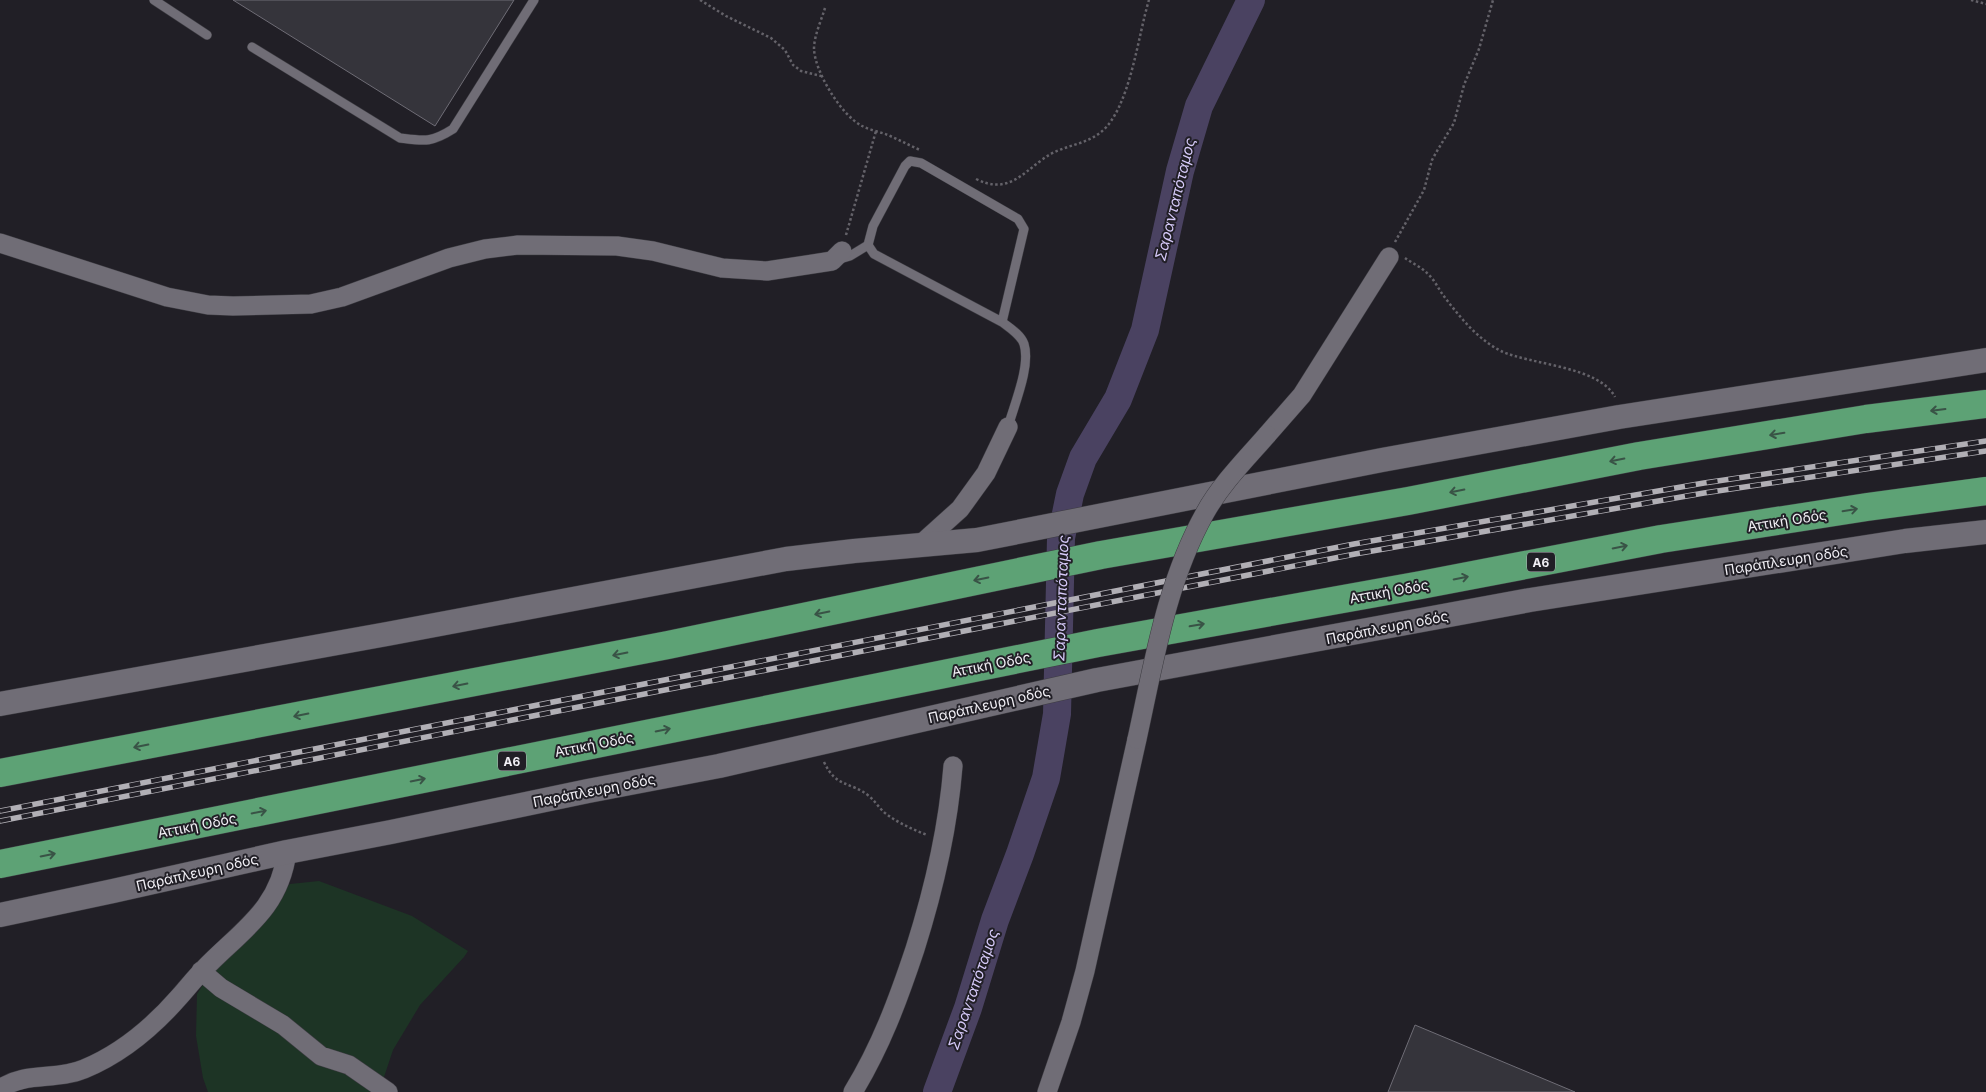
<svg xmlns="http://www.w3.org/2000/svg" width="1986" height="1092" font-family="Inter,sans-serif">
  <rect width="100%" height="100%" fill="#211f26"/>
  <path fill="#1d3425" d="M319,881L412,916L468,951L464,957L420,1005L393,1050L379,1092H208L203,1078L196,1036L197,994L213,969L279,894L290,884Z"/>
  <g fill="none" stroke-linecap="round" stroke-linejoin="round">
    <path stroke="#4a4261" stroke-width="28" d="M937,1092L968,1008L995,920L1020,854L1046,778L1057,714L1061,538L1070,494L1083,458L1118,399L1145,330L1180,171L1199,106L1251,0"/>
  </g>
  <path fill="#35343b" stroke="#6f6d76" d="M233,0H514L435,126Z
    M1415,1025L1575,1092H1388Z"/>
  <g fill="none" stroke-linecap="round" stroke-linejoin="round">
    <g stroke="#3d3c42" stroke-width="10">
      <path id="service" d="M154,0L207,35
        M252,47L400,138C424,141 431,143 453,129L534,0
        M868,245L874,254L1002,322C1010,328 1021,335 1024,344C1031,366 1014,405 1008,427
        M840,259L850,256L868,245L873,226L905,166L910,161L921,163L1018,219L1024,229L1002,322"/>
    </g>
    <g stroke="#3d3c42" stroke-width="20">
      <path id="minor" d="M0,243L167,297L208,305L233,306L311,304L342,297L449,258L485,249L518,245L617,246L653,251L722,268L767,271L832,261L842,251
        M1267,435L1302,395L1389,257
        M920,545L960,509L986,473L1008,427
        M201,971L221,988L283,1025L321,1056L349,1065L388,1092
        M0,1089C26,1071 56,1081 84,1069C123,1053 153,1027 180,996C188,987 195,978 203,970C240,931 279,911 287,852
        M853,1092C881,1046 898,1000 915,949C934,889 948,829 953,766
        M1047,1092L1071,1022L1085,971L1137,739"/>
    </g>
    <g stroke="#3d3c42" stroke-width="25">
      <path id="tertiary" d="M0,704L387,634L786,559L854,551L977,540L1382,460L1619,417L1986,360
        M0,915L113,891L287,852L391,832L588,791L719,766L1097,680L1530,600L1905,541L1986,532"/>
    </g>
    <g stroke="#3d3c42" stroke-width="29">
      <path id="motorway" d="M0,773L668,645L1101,555L1408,501L1639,456L1866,419L1986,404
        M0,864L1098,643L1421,585L1661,539L1867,507L1986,491"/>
    </g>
    <path stroke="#646269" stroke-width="2.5" stroke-dasharray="2.5 2.5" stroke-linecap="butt" d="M700,0L726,16L771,38L785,50L793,65L801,71L821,76
      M1971,0L1986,4
      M825,8C821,21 814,36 814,49C815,72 841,115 862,126C870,130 880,132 888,135C899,140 909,145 920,150
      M976,179C1006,194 1020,176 1043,159C1061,145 1084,146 1101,132C1130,109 1138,35 1149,0
      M846,235L876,131
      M1395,242L1424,190L1432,160L1437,151L1454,123L1464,85L1479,49L1493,0
      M1405,258C1412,263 1421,267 1427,273C1434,279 1438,288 1443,295C1459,316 1477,339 1501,351C1531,365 1599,366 1615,397
      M824,762C836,788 850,781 869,796C875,801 879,808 885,813C898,823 912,829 927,835"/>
    <use href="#service" stroke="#706d76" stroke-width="9"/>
    <use href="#minor" stroke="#706d76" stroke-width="19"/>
    <use href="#tertiary" stroke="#706d76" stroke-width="24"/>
    <use href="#motorway" stroke="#5da275" stroke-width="28"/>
    <g stroke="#b1afb5" stroke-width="5.5">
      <path id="rail" d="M0,811L1354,544L1704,483L1986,441
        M0,821L1355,554L1704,493L1986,451"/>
    </g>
    <use href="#rail" stroke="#211f26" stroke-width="4" stroke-dasharray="11" stroke-linecap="butt"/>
    <g stroke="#3d3c42" stroke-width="20" stroke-linecap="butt">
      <path id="minor-bridge" d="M1137,739C1154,662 1166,583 1205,513C1221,484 1246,459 1267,435"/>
    </g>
    <use href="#minor-bridge" stroke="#706d76" stroke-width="19"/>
  </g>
  <defs><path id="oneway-shaft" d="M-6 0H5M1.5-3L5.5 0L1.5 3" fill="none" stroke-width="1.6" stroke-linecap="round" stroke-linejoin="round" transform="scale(1.25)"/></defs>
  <g stroke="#395346">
    <use href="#oneway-shaft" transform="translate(1938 410) rotate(173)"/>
    <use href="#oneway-shaft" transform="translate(1777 434) rotate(171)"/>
    <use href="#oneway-shaft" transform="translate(1617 460) rotate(169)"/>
    <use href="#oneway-shaft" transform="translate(1457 491) rotate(169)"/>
    <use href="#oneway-shaft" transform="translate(1850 510) rotate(-9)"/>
    <use href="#oneway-shaft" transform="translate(1620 547) rotate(-11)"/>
    <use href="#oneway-shaft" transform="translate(1461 578) rotate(-11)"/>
    <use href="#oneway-shaft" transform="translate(981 579) rotate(168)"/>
    <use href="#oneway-shaft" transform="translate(822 613) rotate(168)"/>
    <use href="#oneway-shaft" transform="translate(1197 625) rotate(-10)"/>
    <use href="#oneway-shaft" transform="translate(620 654) rotate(169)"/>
    <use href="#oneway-shaft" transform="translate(460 685) rotate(169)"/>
    <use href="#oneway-shaft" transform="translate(301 715) rotate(169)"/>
    <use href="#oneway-shaft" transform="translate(663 730) rotate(-11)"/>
    <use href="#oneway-shaft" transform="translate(141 746) rotate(169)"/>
    <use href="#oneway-shaft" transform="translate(418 780) rotate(-11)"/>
    <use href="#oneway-shaft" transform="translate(259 812) rotate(-11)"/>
    <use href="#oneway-shaft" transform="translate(48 855) rotate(-11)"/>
  </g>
  <g text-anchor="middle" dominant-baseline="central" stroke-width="4" stroke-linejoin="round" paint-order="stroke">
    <g fill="#211f26" stroke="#b3b1b7" stroke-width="1">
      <rect x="1527" y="552.5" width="28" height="19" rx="4"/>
      <rect x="498" y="751.5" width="28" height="19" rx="4"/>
    </g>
    <g font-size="12" font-weight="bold" fill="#f1eff5">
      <text x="1541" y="562">Α6</text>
      <text x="512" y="761">Α6</text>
    </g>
    <g font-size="14" fill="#f1eff5" stroke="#211f26">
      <text transform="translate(1787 520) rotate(-9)">Αττική Οδός</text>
      <text transform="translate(1786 560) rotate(-9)">Παράπλευρη οδός</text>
      <text transform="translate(1389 591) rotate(-10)">Αττική Οδός</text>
      <text transform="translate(1387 627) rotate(-11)">Παράπλευρη οδός</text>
      <text transform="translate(991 664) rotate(-11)">Αττική Οδός</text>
      <text transform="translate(989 704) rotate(-13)">Παράπλευρη οδός</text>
      <text transform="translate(594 744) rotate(-11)">Αττική Οδός</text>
      <text transform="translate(594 790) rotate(-11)">Παράπλευρη οδός</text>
      <text transform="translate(197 825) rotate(-11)">Αττική Οδός</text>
      <text transform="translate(197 872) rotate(-13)">Παράπλευρη οδός</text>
    </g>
    <g font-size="15" font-style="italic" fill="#d6caf9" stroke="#211f26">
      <text transform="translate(1175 199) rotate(-76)">Σαρανταπόταμος</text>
      <text transform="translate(1061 598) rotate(-88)">Σαρανταπόταμος</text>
      <text transform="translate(973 989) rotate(-71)">Σαρανταπόταμος</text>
    </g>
  </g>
</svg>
